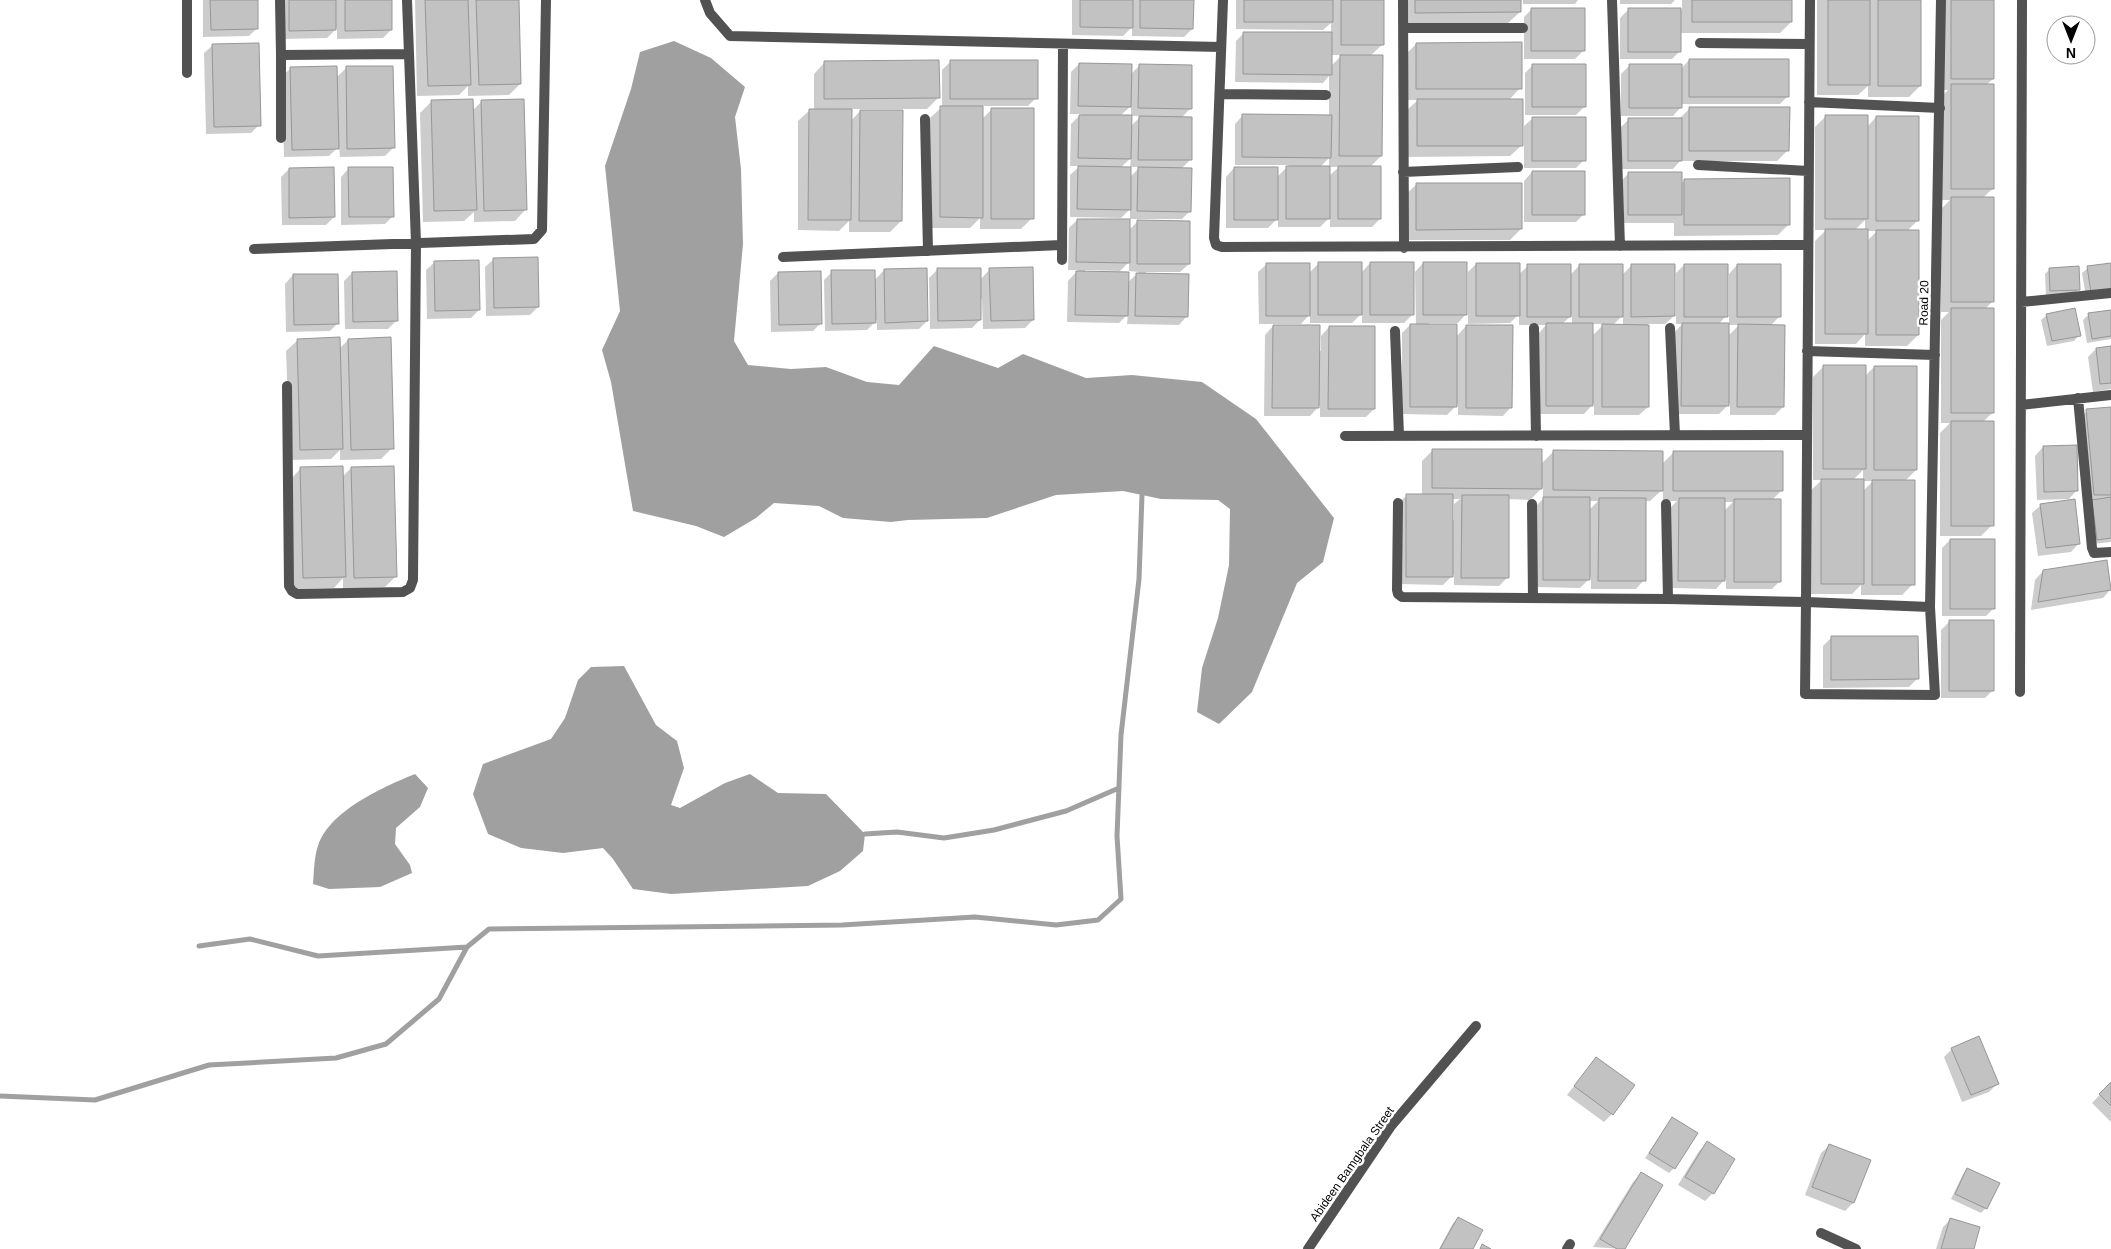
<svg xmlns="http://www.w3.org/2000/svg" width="2111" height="1249" font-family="Arial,sans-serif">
  <rect width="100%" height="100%" fill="#fff"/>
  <path fill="#a0a0a0" d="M674,41L711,58L745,87L735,117L741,169L743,244L734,341L748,365L791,369L826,367L867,382L899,385L934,346L998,368L1023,354L1086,378L1132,375L1202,382L1256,419L1334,518L1323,562L1297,583L1252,692L1219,724L1197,712L1202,668L1218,618L1229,565L1230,509L1218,500L1161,499L1123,491L1056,495L987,518L908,520L891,522L843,518L819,506L774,503L756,518L724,537L696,526L633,511L611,382L602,350L620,311L605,166L631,89L640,52Z
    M624,666L656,725L677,741L684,768L671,805L680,808L725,783L750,774L778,793L826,794L865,834L863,851L840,871L808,886L671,894L633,889L613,859L603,848L563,853L521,848L488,834L473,794L483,764L551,739L565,718L578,680L591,667Z
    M415,774L428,788L420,807L396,828L395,844L410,865L412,873L380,887L329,889L313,884C314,872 314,860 317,849C326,812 383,787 415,774Z"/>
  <path fill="#0003" fill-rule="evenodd" d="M203,0H256L257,28L249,36L203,37Z
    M281,0H390L391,30L383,38L337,39V28L327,38L282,39Z
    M415,0H518L520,84L509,95L468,96V86L459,95L417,96Z
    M1072,0H1192V29L1184,37L1132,36V27L1123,36L1072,35Z
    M1236,0H1383V44L1370,56L1381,156L1370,167L1380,219L1372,227H1330V217L1320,227H1278V218L1268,228H1226V177L1234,168L1276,178L1289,165H1235V124L1243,115L1329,116V76L1323,83L1235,82L1236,41L1244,33L1331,34V23L1323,30L1236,29ZM1331,55H1342L1331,66ZM1329,158V167H1339L1328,177L1319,168Z
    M1404,0H1520V12L1508,23H1405Z
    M1523,0H1578L1575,4H1523Z
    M1620,0H1675L1671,4H1620Z
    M1682,0H1791V22L1780,33H1680V51L1672,59H1620V18L1628,10H1682Z
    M1817,0H1920V86L1909,97H1868V86L1858,95H1817Z
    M1941,0H1993V79L1986,85L1993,188L1983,198L1993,301L1985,309L1993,412L1983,422L1992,525L1981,536H1940V433L1950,423H1941V320L1949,312H1941V209L1950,200H1941V97L1948,90H1941Z
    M1532,9L1583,51L1575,59H1524V17Z
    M1416,44L1520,88L1509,100L1522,145L1510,156L1407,157L1406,111L1418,100H1405V55Z
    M213,45L259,125L251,133L206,134L204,53Z
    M1689,60L1788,96L1780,104H1681V107L1673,116H1621V74L1629,66L1681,69Z
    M825,62L938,98L927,109H851V121L860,111L901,221L890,232H849V221L839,231L798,230V121L810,110H814V74Z
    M950,62L1036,98L1028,106H982V119L992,109L1032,218L1021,229H980V218L970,228H929L930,118L942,107V70Z
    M1079,64L1131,74L1139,66L1191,108L1181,118L1190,160L1181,169L1190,211L1182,219H1130V209L1121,218L1070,217V175L1080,166H1070L1071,124L1081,114H1070L1071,72ZM1131,106V117L1120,116ZM1131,116H1141L1131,126ZM1131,158L1130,167H1140L1130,177L1120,168Z
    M1533,65L1584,107L1576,115H1525V73Z
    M291,68L336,78L346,68L393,148L385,156L340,157L339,146L329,156L284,157L282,76Z
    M482,101L526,209L515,221L474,222V212L464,221L423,222L420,113L431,102L472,111Z
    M1690,108L1788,150L1777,161H1680L1673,169H1621V127L1629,119H1679Z
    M1826,116L1867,127L1876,117L1918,220L1906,232L1918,335L1907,346H1865V334L1856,344H1815V241L1826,230H1815V127ZM1865,220V230H1855ZM1867,231H1877L1867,241Z
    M1533,118L1584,160L1576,168H1524V126Z
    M349,168L393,216L385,224L341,225V177Z
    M289,169L334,217L326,225H282L281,177Z
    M1532,172L1584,214L1576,222H1524V181Z
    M1629,173L1680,184L1685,180L1789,224L1778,235L1674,236V223H1621V181Z
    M1417,184L1521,229L1510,240H1406L1405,195Z
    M1077,220L1129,230L1138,221L1189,264L1180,272H1146V274L1187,316L1179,325L1127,324L1128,314L1119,323L1067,322L1068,281L1078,270H1068L1069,228ZM1129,262V271L1139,272L1127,283L1085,273V270L1120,271Z
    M494,259L538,307L530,315L486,316L485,267Z
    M435,262L479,310L471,318L427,319L426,270Z
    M1319,263L1361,273L1370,263L1412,315L1404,323H1362V313L1352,323H1310V314L1301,324H1259L1258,272L1267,264L1309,273Z
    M1423,263L1466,314L1458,323H1429V325L1456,337L1466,326L1511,407L1503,416L1458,415V404L1447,415L1402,414V333L1410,325H1416L1415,272Z
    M1476,264L1518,275L1528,266L1570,275L1580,265L1622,275L1632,265L1674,316L1665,324H1648V407L1639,415H1594V403L1584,414H1538L1539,333L1546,325H1519V314L1510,323L1468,324V272ZM1572,315V324H1562ZM1623,315V326H1612ZM1592,324H1604L1592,336Z
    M2111,264L2086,297L2082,273L2088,268Z
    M1684,265L1726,316L1718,325H1729V274L1737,265L1779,317L1770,326L1783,407L1775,415H1730V403L1719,414H1674V333L1682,324H1676V273ZM1728,325H1739L1728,336Z
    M990,269L1033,320L1025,328L983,329L982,299H980V320L972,328L930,329L929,278L937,270L980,280Z
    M2050,269L2078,290L2073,295L2046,296L2045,274Z
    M884,270L927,321L919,329L877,330V320L867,330L825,331L824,280L832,272L874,281Z
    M352,273L396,321L388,329H345L344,281Z
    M778,273L821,323L813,331L771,332L770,281Z
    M293,275L338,323L330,331L286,332L285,284Z
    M2111,311V339L2087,343L2083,320L2089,314Z
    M2047,315L2079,335L2074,341L2047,346L2041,320Z
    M1273,326L1318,351H1321V336L1329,327L1374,409L1366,417H1320V405L1310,416H1264L1265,335Z
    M298,340L339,349L348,340L392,448L381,459L340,460V450L331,459L290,460L286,351Z
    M2111,347V389L2093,392L2088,357L2096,349Z
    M1824,366L1865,376L1874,367L1916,470L1904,482L1913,584L1902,595H1861V585L1852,594H1810V491L1822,480H1813V377ZM1863,470V480H1853ZM1863,481H1873L1863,491Z
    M2111,409V542L2092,544L2079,419L2087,411Z
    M2043,447L2077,490L2069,499L2037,500L2035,456Z
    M1433,450L1541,464L1554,451L1662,464L1674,452L1781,491L1772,500L1780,581L1772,589H1726V578L1716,589L1670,588L1671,507L1677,501H1663V489L1650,501H1645L1644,580L1636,589H1591V577L1580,588L1535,587L1536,506L1543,499V487L1530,500L1508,499L1507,578L1499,586L1454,585V574L1443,585L1398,584L1399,503L1407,495H1422V461ZM1452,499H1460L1454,504V520H1452ZM1589,501H1598L1589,510ZM1724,502H1733L1724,511Z
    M301,468L342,477L351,468L396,576L385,587L343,589V578L334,588L293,589L290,480Z
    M2041,505L2079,543L2071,552L2038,556L2032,513Z
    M1950,540L1994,608L1986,616H1942V548Z
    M2043,571L2111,589L2103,598L2031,610L2035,580Z
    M1949,622L1993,690L1985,698H1941V630Z
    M1831,638L1917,679L1909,687L1823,688V646Z
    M1952,1049L1997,1084L1989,1092L1962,1102L1944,1057Z
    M1596,1058L1612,1114L1604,1122L1567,1095Z
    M2111,1083V1122L2092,1103Z
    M1672,1119L1674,1168L1669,1173L1645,1158Z
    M1707,1143L1713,1193L1705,1201L1678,1185L1699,1151Z
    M1830,1145L1853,1203L1845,1211L1805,1195L1821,1153Z
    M1968,1169L1986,1208L1981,1213L1951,1199L1963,1174Z
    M1641,1174L1624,1249L1593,1247L1633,1182Z
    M1458,1218L1471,1249H1439L1453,1223Z
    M1951,1219L1972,1249H1936L1943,1227Z"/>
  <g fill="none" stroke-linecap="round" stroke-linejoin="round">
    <path stroke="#a0a0a0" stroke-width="5" d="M865,834L897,832L944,838L994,830L1066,811L1119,788
      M199,946L250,939L318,956L467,947
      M0,1096L95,1100L209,1065L336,1058L386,1044L439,999L467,947L489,929L842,925L975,917L1056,925L1098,920L1121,899L1117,836L1121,735L1139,579L1142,495"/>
  </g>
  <path fill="#c2c2c2" stroke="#969696" d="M210,0H258V29L211,30Z
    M289,0H336V30L289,31Z
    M345,0H392V30L345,31Z
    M425,0H468L471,85L428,86Z
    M476,0H519L521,84L479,85Z
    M1080,0H1133V28L1080,27Z
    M1140,0H1194L1193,29L1140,28Z
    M1244,0H1333V22H1244Z
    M1341,0H1384V45H1341Z
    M1415,0H1521V12L1415,13Z
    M1692,0H1792V22H1692Z
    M1828,0H1870V85H1828Z
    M1878,0H1921V86H1878Z
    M1951,0H1994V79H1951Z
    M1531,8H1585V51H1531Z
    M1628,8H1681V52H1628Z
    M1243,32H1332V75L1243,74Z
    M1522,42V89H1416V43Z
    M259,43L261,126L214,127L212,44Z
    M1340,55H1383L1382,156H1339Z
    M1689,59H1789V97H1689Z
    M939,60L940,98L824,99V61Z
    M950,60H1038V99H950Z
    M1079,63L1132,64L1131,107L1078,106Z
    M1139,64L1192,65V109L1138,108Z
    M1532,64H1586V107H1532Z
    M1629,64H1682V108H1629Z
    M337,66L339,149L292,150L290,67Z
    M346,66H393L395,148L347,149Z
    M1951,84H1994V189H1951Z
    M473,99L477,210L434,211L431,100Z
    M524,99L527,210L484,211L481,100Z
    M1417,99H1523V146H1417Z
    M940,106H983V218L940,217Z
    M1689,107H1790L1789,151H1689Z
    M991,108H1034V219H991Z
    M809,109H852L851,220H808Z
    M860,110H903L902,221H859Z
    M1242,114L1332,115L1331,158L1242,157Z
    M1079,115H1132L1131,159L1078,158Z
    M1825,115H1868V219H1825Z
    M1139,116L1192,117V160H1138Z
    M1876,116H1919V221H1876Z
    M1532,117H1586V161H1532Z
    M1628,118H1682V161H1628Z
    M1078,166L1131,167V210L1077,209Z
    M1286,166H1330V219H1286Z
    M1338,166H1381V219H1338Z
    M334,167L335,217L289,218V168Z
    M348,167H393L394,217H349Z
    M1138,167L1192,168L1191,212L1137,211Z
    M1234,167H1278V220H1234Z
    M1532,171H1585V215H1532Z
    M1628,172H1682V215H1628Z
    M1790,178V225H1684V179Z
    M1416,183H1522V229L1416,230Z
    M1951,197H1994V302H1951Z
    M1077,219H1130V263L1076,262Z
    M1137,220L1190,221V264H1137Z
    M1825,229H1868V334H1825Z
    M1876,230H1919V335H1876Z
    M538,257L539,307L494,308L493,258Z
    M479,260L480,310L435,311L434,261Z
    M1318,262H1362V315H1318Z
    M1370,262H1414V315H1370Z
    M1423,262H1467V315H1423Z
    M1266,263H1310V316H1266Z
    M1476,263H1520V316H1476Z
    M2111,263V290L2091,293L2087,266Z
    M1527,264H1571V317H1527Z
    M1579,264H1623V317H1579Z
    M1631,264H1675V316L1631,317Z
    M1684,264H1728V317H1684Z
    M1737,264H1781V317H1737Z
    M2079,266L2080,290L2050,291L2049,268Z
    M1033,267L1034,320L991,321L989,268Z
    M927,268L928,321L885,323L884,269Z
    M937,268H981V320L938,321Z
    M831,270H875L876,323L832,324Z
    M397,271L398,321L353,322L352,272Z
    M821,271L822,324L779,325L778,272Z
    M1076,271L1129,272L1128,316L1075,315Z
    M1136,273L1189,274L1188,317L1135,316Z
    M293,274H338L339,324L294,325Z
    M1951,308H1994V413H1951Z
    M2075,308L2081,336L2052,341L2046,314Z
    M2111,310V336L2092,339L2088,313Z
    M1546,323H1593V406H1546Z
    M1682,323H1729V406H1681Z
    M1410,324H1457V407H1410Z
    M1602,324L1649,325V407H1602Z
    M1738,324L1785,325L1784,407H1737Z
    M1273,325H1320L1319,408H1272Z
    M1466,325H1513L1512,408H1466Z
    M1329,326H1375V409H1328Z
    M340,337L343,449L300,450L297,339Z
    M391,337L394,449L351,450L348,339Z
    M2111,346V383L2100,384L2096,348Z
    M1823,365H1866V469H1823Z
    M1874,366H1917V470H1874Z
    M2111,407V495H2094L2086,409Z
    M1951,421H1994V526H1951Z
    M2077,445L2078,491L2044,492L2043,446Z
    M1432,449H1542V489L1432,488Z
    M1553,450L1663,451V491L1553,490Z
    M1673,451H1783V491H1673Z
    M343,466L346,577L303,578L300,467Z
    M394,466L397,577L354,578L351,467Z
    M1821,479H1864V584H1821Z
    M1872,480H1915V585H1872Z
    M1406,494H1453V577H1406Z
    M1462,495H1509V578H1461Z
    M1543,497H1590V580H1543Z
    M2111,497V538L2097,540L2092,500Z
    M1599,498H1646V581H1598Z
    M1679,498H1725V581H1678Z
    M1734,499H1781V582H1734Z
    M2075,499L2080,544L2046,548L2040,504Z
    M1950,539H1995V609H1950Z
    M2107,560L2111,590L2038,602L2043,570Z
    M1949,620H1994V691H1949Z
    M1831,636H1918L1919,679L1831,680Z
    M1979,1036L1999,1084L1971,1095L1951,1048Z
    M1596,1057L1635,1085L1613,1115L1574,1086Z
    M2111,1082V1106L2099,1094Z
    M1672,1117L1698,1133L1675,1169L1649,1153Z
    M1707,1141L1735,1159L1714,1194L1685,1177Z
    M1829,1144L1871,1160L1854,1203L1812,1187Z
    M1967,1168L2000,1183L1987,1209L1955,1194Z
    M1641,1172L1663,1185L1625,1249H1617L1600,1239Z
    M1458,1217L1483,1230L1473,1249H1440Z
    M1950,1218L1980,1227L1974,1249H1941Z
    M1482,1244L1491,1249H1480Z"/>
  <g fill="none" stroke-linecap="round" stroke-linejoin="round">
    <path stroke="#525252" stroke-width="10" d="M187,0V73
      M280,0L281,55L409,54L407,0
      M705,0L710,13L730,36L1221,47
      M1223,0L1214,238L1216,245L1222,247L1808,245
      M1403,0L1404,248
      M1612,0L1620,246
      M1810,0L1806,602L1930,607
      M1403,28H1523
      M1700,43L1809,44
      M281,55V138
      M1220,94L1326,95
      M1809,102L1940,108
      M925,119L928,251
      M1698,165L1808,171
      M1403,172L1518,167
      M254,249L534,239L542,230L546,0
      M783,257L1061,245
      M1062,260L1063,44
      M2021,302L2111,293
      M1534,328L1536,436
      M1670,328L1675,435
      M1395,331L1399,436
      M1807,351L1935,355
      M287,386L289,586L292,591L297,594L403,592L410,588L413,580L416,243L409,54
      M2078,398L2092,548L2094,553L2111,552
      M2021,405L2111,395
      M1345,436L1806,435
      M1398,503L1397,590L1398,594L1402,597L1668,599L1806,602L1805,694L1935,695L1930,607L1941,0
      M1532,504L1533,598
      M1666,504L1668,599
      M2020,692L2022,0
      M1821,1233L1856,1249
      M1308,1249L1391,1126L1476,1026
      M1567,1249L1570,1244"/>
  </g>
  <g text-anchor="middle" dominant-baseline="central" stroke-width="5" stroke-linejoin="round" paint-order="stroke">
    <g font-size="12" fill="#000" stroke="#fff">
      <text transform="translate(1924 303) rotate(-89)">Road 20</text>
      <text transform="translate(1352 1164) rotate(-55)">Abideen Bamgbala Street</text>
    </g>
  </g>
  <g transform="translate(2071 40) rotate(180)"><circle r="24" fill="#ffffff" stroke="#999999"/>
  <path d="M0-4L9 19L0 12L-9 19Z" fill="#000000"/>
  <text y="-8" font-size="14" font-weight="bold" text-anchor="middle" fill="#000000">N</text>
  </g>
</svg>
